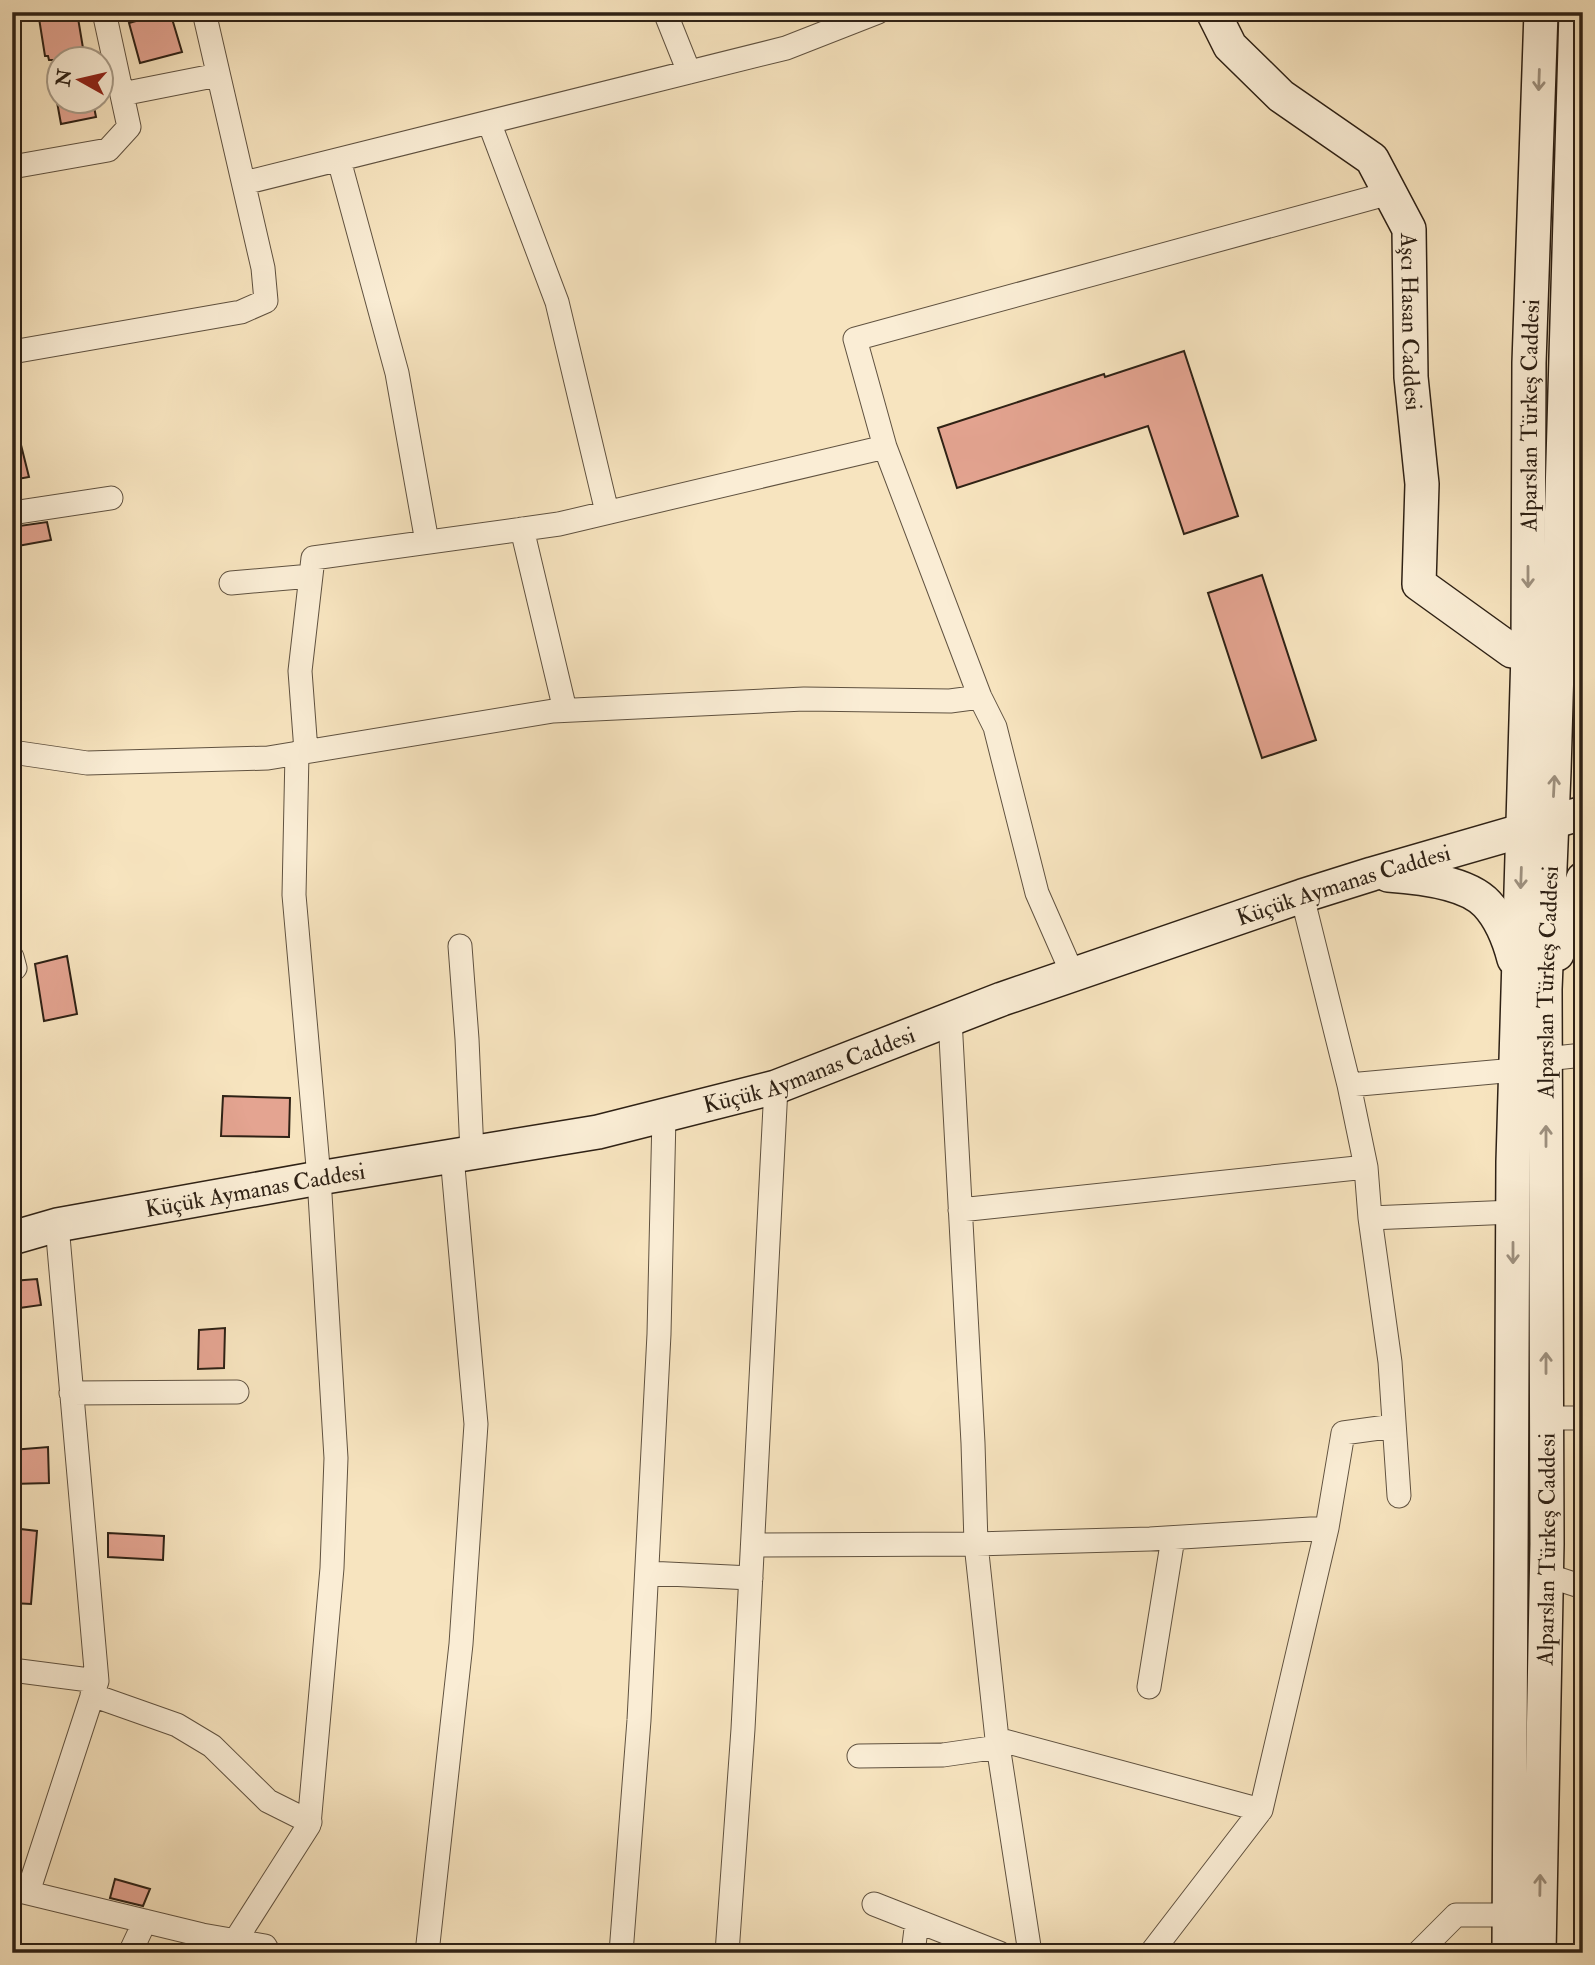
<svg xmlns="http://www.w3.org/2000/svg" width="1595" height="1965" font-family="'IM FELL Double Pica',serif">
  <rect width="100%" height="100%" fill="#f7e4bf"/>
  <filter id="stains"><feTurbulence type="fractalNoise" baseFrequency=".00286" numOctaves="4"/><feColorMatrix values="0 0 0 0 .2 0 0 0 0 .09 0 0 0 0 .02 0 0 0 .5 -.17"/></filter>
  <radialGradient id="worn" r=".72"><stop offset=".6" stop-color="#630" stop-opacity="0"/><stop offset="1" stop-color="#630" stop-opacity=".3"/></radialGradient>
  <path fill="#e4a491" stroke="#2e2115" stroke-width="2" d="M38,12H77L85,60H49L48,56H45Z
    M167,12H170L182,52L140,63L129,23Z
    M57,102H93L96,117L61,124Z
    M1184,351L1238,516L1184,534L1148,426L957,488L938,428L1104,374L1105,377Z
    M12,433H18L29,477L12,480Z
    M47,522L51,540L12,547V527Z
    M1262,575L1316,740L1262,758L1208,593Z
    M67,956L77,1014L44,1021L35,964Z
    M223,1096L290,1098L289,1137L221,1136Z
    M37,1279L41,1305L12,1309V1281Z
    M225,1328L224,1368L198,1369L199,1330Z
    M48,1447L49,1483L12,1484V1450Z
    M12,1528L37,1531L31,1604L12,1603Z
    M108,1533L164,1536L163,1560L108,1557Z
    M115,1879L150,1889L143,1906L110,1898Z"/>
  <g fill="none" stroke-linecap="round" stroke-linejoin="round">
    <g stroke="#605240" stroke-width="25">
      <path id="street" d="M665,12L689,72
        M122,94L218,75
        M489,122L557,302L607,512
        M339,160L397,373L427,542
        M12,167L108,150L129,127L104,12
        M244,183L786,48L878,12
        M12,352L241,312L266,301L263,268L204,12
        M12,513L111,498
        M522,529L565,710
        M231,583L311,576
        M306,751L300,671L313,558L559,524L885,447
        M12,752L87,763L268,758L553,711L804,699L950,701L980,697
        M1302,896L1349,1085L1366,1167L1370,1218L1390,1362L1399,1496
        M460,946L467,1039L472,1153
        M12,957L15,968L12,971
        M1073,975L1037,893L995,727L980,697L885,447L855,339L1390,193
        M950,1019L973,1443L976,1544L997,1739L1030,1953
        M1546,1059L1583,1055
        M1349,1085L1515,1070
        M960,1210L1366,1167
        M1370,1218L1513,1212
        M71,1393L237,1392
        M1546,1418H1583
        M753,1545L976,1544L1150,1539L1327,1528L1343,1433L1394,1426
        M647,1573L751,1578
        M1546,1575L1583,1587
        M12,1670L97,1681
        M1149,1687L1173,1538
        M92,1695L177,1725L212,1746L268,1801L310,1822
        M997,1739L1261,1810
        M859,1756L943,1755L998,1747
        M12,1889L202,1935L265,1946L269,1953
        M28,1892L97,1681L57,1225
        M874,1904L999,1953
        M235,1941L309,1825L332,1568L336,1458L319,1178L294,895L297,753
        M130,1953L145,1921
        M427,1953L461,1644L476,1424L452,1156
        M621,1953L639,1720L659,1334L664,1116
        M727,1953L743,1729L776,1087
        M913,1953L917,1921
        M1151,1953L1261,1810L1327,1528
        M1418,1953L1456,1915H1509"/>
    </g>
    <g stroke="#2e2115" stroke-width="36">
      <g id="secondary">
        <path id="s1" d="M1213,12L1230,46L1281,96L1372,159L1409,229L1411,377L1422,484L1419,584L1512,651L1528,653"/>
        <path d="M1388,875C1417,877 1467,882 1487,904C1501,919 1509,940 1514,959"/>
        <path d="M1557,954L1583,879"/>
        <path id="s2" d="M12,1238L57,1225L319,1178L598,1132L776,1087L1002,999L1302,896L1372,874L1583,813"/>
        <path id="s3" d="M1509,1953L1513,1162L1528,653L1529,363L1541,12"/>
        <path id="s4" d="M1539,1953L1547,1544L1545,989L1554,771L1576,12"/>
      </g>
    </g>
    <use href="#street" stroke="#faedd5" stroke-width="23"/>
    <use href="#secondary" stroke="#faedd5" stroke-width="33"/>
  </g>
  <defs><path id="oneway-shaft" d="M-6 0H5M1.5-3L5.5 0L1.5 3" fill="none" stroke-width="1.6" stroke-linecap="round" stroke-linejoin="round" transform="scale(1.75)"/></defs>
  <g stroke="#9e917f">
    <use href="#oneway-shaft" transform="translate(1539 80) rotate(92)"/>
    <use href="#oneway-shaft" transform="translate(1528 577) rotate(90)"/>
    <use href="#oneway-shaft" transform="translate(1554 786) rotate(-87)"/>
    <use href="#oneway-shaft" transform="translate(1521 878) rotate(92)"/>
    <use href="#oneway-shaft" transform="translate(1546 1136) rotate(-90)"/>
    <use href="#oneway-shaft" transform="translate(1513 1253) rotate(90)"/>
    <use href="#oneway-shaft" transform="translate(1546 1363) rotate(-90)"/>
    <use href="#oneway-shaft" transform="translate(1540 1885) rotate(-89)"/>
  </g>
  <g text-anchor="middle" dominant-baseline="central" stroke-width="5" stroke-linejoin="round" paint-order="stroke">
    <g font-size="23" fill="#2e2115" stroke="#faedd5">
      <text stroke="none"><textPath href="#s1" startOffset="392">Aşcı Hasan Caddesi</textPath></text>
      <text stroke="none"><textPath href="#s3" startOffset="1538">Alparslan Türkeş Caddesi</textPath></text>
      <text stroke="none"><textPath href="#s2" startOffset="1382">Küçük Aymanas Caddesi</textPath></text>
      <text stroke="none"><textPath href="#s4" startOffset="971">Alparslan Türkeş Caddesi</textPath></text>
      <text stroke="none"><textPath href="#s2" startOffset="816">Küçük Aymanas Caddesi</textPath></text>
      <text stroke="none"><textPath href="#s2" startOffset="248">Küçük Aymanas Caddesi</textPath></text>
      <text stroke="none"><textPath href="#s4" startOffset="404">Alparslan Türkeş Caddesi</textPath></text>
    </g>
  </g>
  <rect width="1595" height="1965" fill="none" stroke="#f7e4bf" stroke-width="42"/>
  <rect x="14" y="14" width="1567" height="1937" fill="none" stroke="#2e2115" stroke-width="3.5"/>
  <rect x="21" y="21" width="1553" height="1923" fill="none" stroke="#2e2115" stroke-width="2"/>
  <g transform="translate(80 80) rotate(278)"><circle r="33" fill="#faedd5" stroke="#a89b88" stroke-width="2"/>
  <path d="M0-5L12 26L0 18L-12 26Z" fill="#8f2418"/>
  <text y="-10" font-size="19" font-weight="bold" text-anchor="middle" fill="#2e2115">N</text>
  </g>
  <rect width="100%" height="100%" filter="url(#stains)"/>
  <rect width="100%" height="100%" fill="url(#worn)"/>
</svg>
